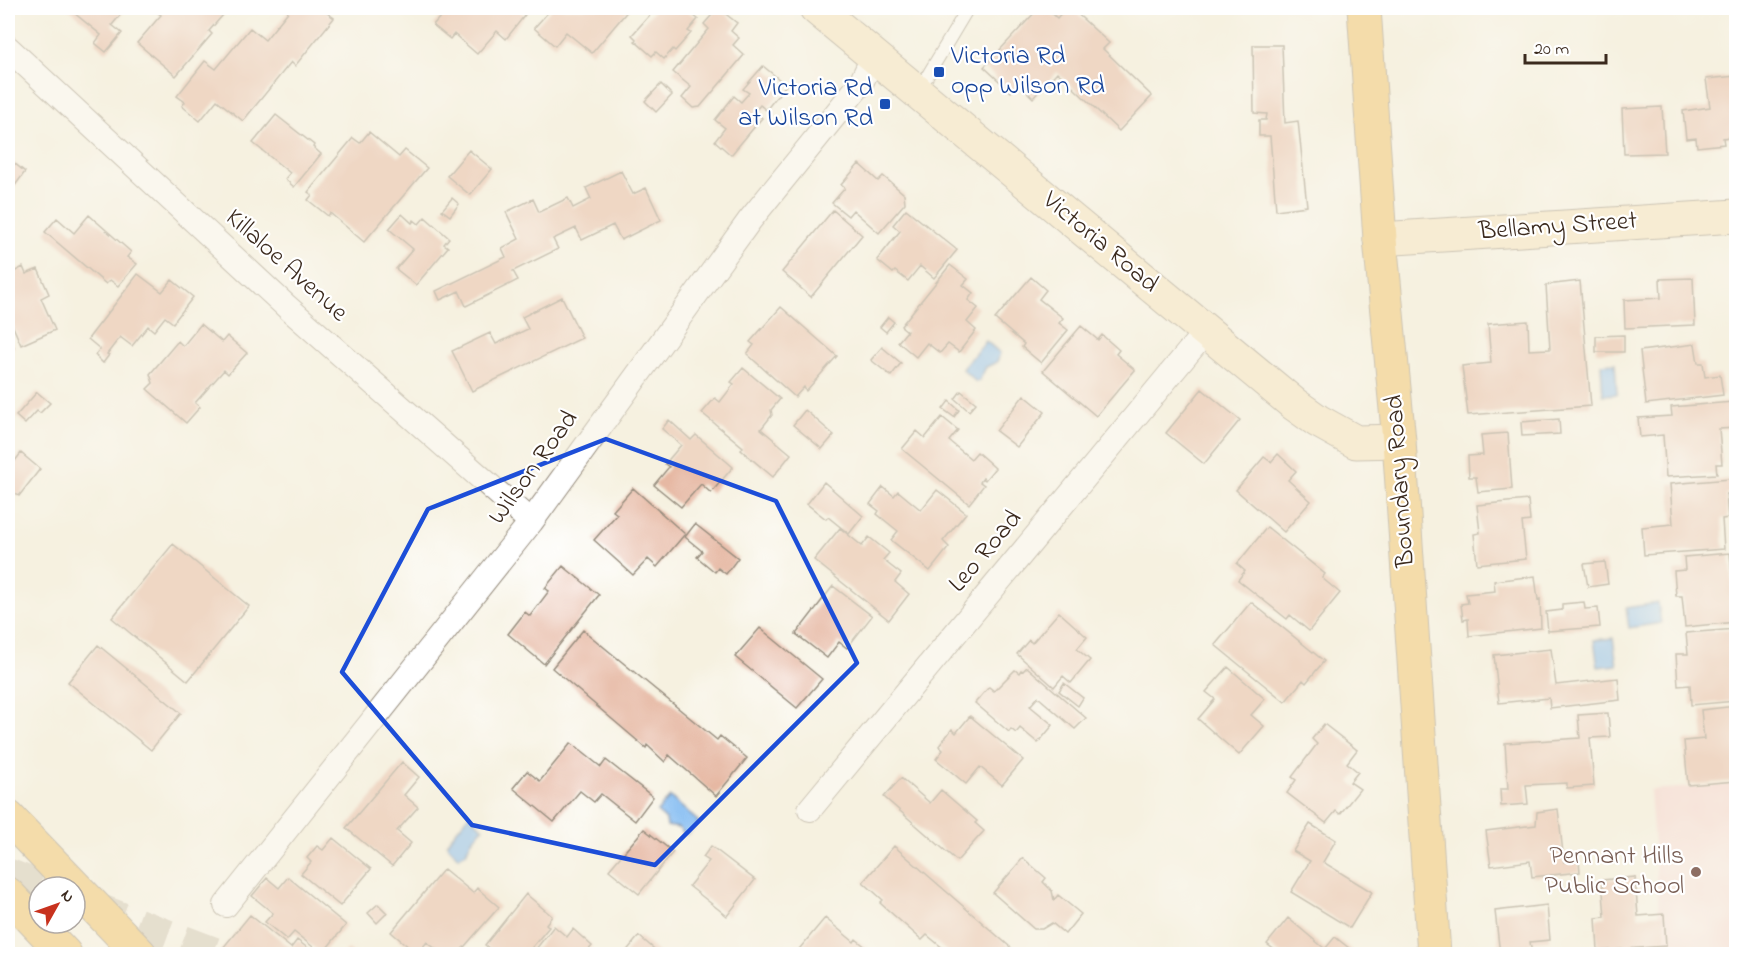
<svg xmlns="http://www.w3.org/2000/svg" width="1744" height="962" font-family="'Indie Flower',sans-serif">
  <rect width="100%" height="100%" fill="#fff"/>
  <filter id="ink" filterUnits="userSpaceOnUse"><feTurbulence type="fractalNoise" baseFrequency=".0167" numOctaves="2"/><feDisplacementMap in="SourceGraphic" scale="12" xChannelSelector="R" yChannelSelector="G"/><feConvolveMatrix kernelMatrix="1 2 1 2 8 2 1 2 1" color-interpolation-filters="sRGB"/></filter>
  <filter id="wash" filterUnits="userSpaceOnUse"><feTurbulence type="fractalNoise" baseFrequency=".008" numOctaves="4" result="noise"/><feDisplacementMap in="SourceGraphic" scale="24" xChannelSelector="R" yChannelSelector="G"/><feGaussianBlur stdDeviation="1.35" result="paint"/><feColorMatrix in="noise" values="0 0 0 0 0 0 0 0 0 0 0 0 0 0 0 0 0 1.4 0 .05"/><feComposite in="paint" operator="in"/></filter>
  <g filter="url(#wash)">
    <rect width="100%" height="100%" fill="#f6f1e0"/>
    <path fill="#f7d0cd" d="M1736,784V954H1662L1650,790Z"/>
    <path fill="#80baf1" stroke="#5e7288" stroke-width="1.5" d="M986,341L1000,353L997,362L986,367L979,381L976,382L962,369Z
      M1615,363L1617,394L1603,395L1601,364Z
      M1658,603L1661,623L1629,628L1626,608Z
      M1613,638L1617,665L1598,667L1594,640Z
      M670,797L699,822L689,834L685,835L679,828L667,826L666,820L657,812Z
      M469,815L483,828L471,841L466,853L458,857L447,845L448,841Z"/>
    <g id="blocks">
      <path fill="#e6b8a3" d="M68,8H126L112,25L122,33L106,52L95,43L101,35Z
        M163,8H229L209,31L212,34L176,76L137,43L161,15L158,13Z
        M291,8H320L334,18L295,66L291,62L243,121L217,100L200,121L182,106L185,102L177,96L205,61L216,69L250,28L265,40Z
        M448,8H516L525,15L506,39L497,31L477,54L454,34L450,39L433,25Z
        M552,8H630L592,53L566,32L555,46L534,28Z
        M656,8H666L670,11L675,8L678,11L684,8L698,19L688,31L691,33L675,51L673,49L664,59L656,52L652,56L635,41L636,39L632,35Z
        M718,8L737,23L731,31L739,38L733,45L744,55L700,107L693,108L682,98L691,87L673,72L709,29L704,24Z
        M1039,8H1046L1057,18L1066,8H1071L1109,43L1103,49L1152,96L1119,131L1057,72L1033,98L1019,84L1011,92L984,67Z
        M1436,8H1477V9L1437,12Z
        M1253,45H1282L1285,123L1298,121L1307,206L1276,210L1270,136H1259V120H1266L1267,114L1254,113Z
        M763,66L786,85L766,110L760,105L755,111L762,118L731,155L715,141L725,128L715,120L734,96L741,102L749,93L743,89Z
        M1736,76V136L1723,138L1724,144L1697,147L1696,138L1686,139L1683,111L1710,107L1706,79Z
        M661,84L672,95L656,112L645,101Z
        M1662,107L1665,153L1624,154L1622,109Z
        M276,115L314,145L313,147L321,154L294,187L285,179L290,173L253,143Z
        M369,132L399,157L405,150L427,168L364,242L330,213L328,216L308,200L312,195L308,192L353,138L360,143Z
        M469,150L492,169L470,195L447,176Z
        M8,158L25,172L8,195Z
        M859,164L878,181L883,176L904,194L905,203L879,233L853,210L848,216L832,203L845,188L841,185Z
        M621,171L633,194L646,188L661,220L621,240L613,225L582,240L576,228L553,239L558,249L513,271L518,280L466,306L459,291L440,300L436,291L506,257L502,248L519,239L506,212L533,199L539,212L568,198L573,208L591,199L586,188Z
        M452,198L459,204L450,216L442,210Z
        M906,209L957,250L934,278L920,266L908,281L895,271L893,273L877,260L900,231L893,225Z
        M833,210L862,235L811,297L782,272Z
        M402,214L412,223L414,220L419,224L425,217L449,238L444,244L448,247L416,285L396,269L413,249L389,229Z
        M89,215L131,252L127,257L137,264L118,286L110,280L106,284L45,232L57,218L74,233Z
        M950,265L968,279L963,285L973,293L968,300L978,308L967,322L976,330L959,352L948,344L940,353L927,343L916,357L898,342L907,331L901,326Z
        M23,267L26,274L38,269L49,294L41,298L55,330L21,345L8,315V275Z
        M138,274L162,292L172,280L193,297L173,323L165,317L154,331L148,326L132,346L120,337L107,354L109,355L103,363L95,355L100,349L88,339Z
        M1031,277L1046,290L1039,299L1063,318L1059,323L1068,330L1041,363L1022,347L1024,344L995,319Z
        M1693,278L1695,325L1625,328L1624,300L1661,298L1660,279Z
        M1580,281L1591,406L1468,415L1462,366L1491,363L1488,324L1528,321L1529,350L1550,349L1546,285Z
        M562,297L582,338L472,391L452,351L490,333L496,344L528,329L522,317Z
        M781,307L837,356L806,391L804,387L795,397L747,354L754,345L750,342Z
        M888,317L894,322L886,332L880,327Z
        M201,324L222,342L227,336L247,353L228,374L224,370L195,403L200,407L186,423L147,389L153,383L150,374L178,341L183,346Z
        M1081,326L1098,340L1102,335L1119,350L1116,354L1135,370L1096,416L1043,371Z
        M8,335L14,348L8,351Z
        M1624,335V352H1596V336Z
        M1695,344L1698,363H1703L1705,377L1720,375L1723,395L1646,404L1640,351Z
        M882,347L901,363L891,376L871,360Z
        M743,368L780,399L771,410L772,415L761,429L791,454L773,477L741,450L743,447L702,413L715,398L720,402L734,384L731,382Z
        M1202,389L1240,420L1204,464L1166,433Z
        M961,391L976,403L969,411L955,399Z
        M37,392L50,403L40,413L37,411L25,424L16,416Z
        M1024,395L1045,412L1017,447L996,431Z
        M949,401L959,410L954,417L943,409Z
        M1733,402L1736,428L1719,429L1722,464H1716L1717,474L1666,477L1663,435L1640,437L1638,418L1672,416L1671,407Z
        M805,410L834,435L822,449L793,425Z
        M942,417L958,430L949,441L971,459L977,452L995,468L985,480L983,478L980,482L984,485L969,504L902,449L917,431L925,438Z
        M1559,419L1560,434L1522,436L1521,422Z
        M669,420L691,440L696,435L733,467L711,493L701,484L681,507L654,485L669,467L665,464L681,445L662,429Z
        M1508,433L1512,489L1478,492L1476,477H1469L1468,456L1483,455L1481,435Z
        M21,453L40,469L19,496L8,488V470Z
        M1278,454L1296,471L1288,480L1311,501L1284,532L1236,490L1264,457L1271,462Z
        M1730,479L1731,494H1726L1728,518L1722,519L1724,549L1644,555L1642,527L1673,524L1670,484Z
        M824,482L863,516L849,534L828,517L826,519L807,504Z
        M883,487L894,496L898,491L921,510L937,490L966,513L943,541L949,547L930,571L891,540L898,531L877,514L879,511L870,504Z
        M633,488L685,534L657,567L648,559L633,575L594,540L617,514L613,511Z
        M1528,500L1530,521L1522,522L1526,559L1477,564L1474,534L1480,533L1477,505Z
        M695,524L738,558L726,574L718,568L715,572L697,557L702,551L685,537Z
        M1267,527L1325,574L1322,578L1340,593L1309,631L1290,615L1287,619L1238,580L1245,571L1237,564Z
        M840,528L862,546L869,537L889,553L883,560L901,574L895,582L909,594L889,620L814,560Z
        M173,544L249,606L188,681L112,618Z
        M1730,553L1736,622L1685,627L1682,596H1676L1674,571L1685,570L1684,557Z
        M1605,562L1608,584L1588,587L1584,564Z
        M563,566L599,595L544,664L508,634L525,612L530,616L549,591L545,588Z
        M1535,576L1538,600L1540,599L1541,628L1469,636L1468,619L1463,620L1461,604L1468,603L1466,594L1495,591L1494,581Z
        M833,586L872,616L847,648L839,642L827,658L796,634Z
        M1251,602L1324,661L1306,683L1303,680L1285,702L1215,645Z
        M1584,602L1585,609L1598,608L1600,627L1548,631L1546,612L1562,610V604Z
        M1059,612L1087,637L1077,649L1090,660L1071,683L1063,676L1054,687L1017,654L1029,640L1032,643Z
        M760,628L822,679L797,708L735,657Z
        M1736,629V701L1691,705L1690,685L1678,686L1676,654H1688L1686,633Z
        M583,630L717,740L720,736L747,758L716,796L669,755L665,762L647,745L646,748L552,668Z
        M98,645L181,713L151,750L68,682Z
        M1551,649L1556,685L1618,678L1620,700L1550,708L1549,698L1499,703L1494,655Z
        M1027,667L1086,718L1075,729L1038,697L1030,706L1053,725L1038,743L1020,728L1016,733L1011,729L1009,732L975,703L989,687L994,691L1015,670L1019,673L1021,670L1023,671Z
        M1228,667L1265,699L1251,715L1264,726L1239,755L1198,719L1215,699L1206,692Z
        M1064,683L1083,698L1078,706L1059,691Z
        M1736,706V781L1688,785L1684,741L1704,739L1701,710Z
        M1608,713L1610,737L1590,738L1594,786L1567,788V783L1526,785L1528,804L1501,806L1500,789H1508L1505,743L1580,738L1578,715Z
        M970,716L1023,760L1002,785L980,767L966,784L936,759L943,750L939,746L952,729L956,733Z
        M1324,724L1357,750L1347,763L1358,772L1350,782L1360,789L1340,814L1336,811L1326,823L1287,793L1296,780L1292,777L1317,744L1312,739Z
        M571,743L601,767L606,760L653,797L635,821L601,794L594,802L580,791L554,822L513,788L527,771L540,781Z
        M402,762L419,777L404,795L418,807L397,831L411,843L392,866L346,828Z
        M901,778L930,803L941,790L977,821L975,823L984,831L957,861L884,797Z
        M1558,809L1564,862L1579,860L1580,872L1532,877L1530,861L1491,866L1486,831L1536,825L1537,812Z
        M1310,824L1336,840L1323,862L1372,892L1350,928L1291,892L1310,861L1293,851Z
        M644,829L673,852L639,894L609,870Z
        M333,838L371,869L340,906L301,874L311,862L307,858L317,846L323,850Z
        M711,846L755,880L727,916L689,886L709,861L703,857Z
        M894,846L1009,946L1019,954H950L927,935L922,940L880,903L883,900L863,882Z
        M1023,858L1046,878L1043,882L1052,891L1054,900L1058,895L1081,914L1065,934L1052,923L1042,929H1034L993,893Z
        M444,869L473,893L477,888L499,907L458,954H442L427,942L417,954L391,932Z
        M288,877L346,925L322,954L294,932L287,940L265,922L273,913L252,896L267,878L279,888Z
        M1635,877L1638,916L1664,914L1666,946L1598,951L1596,918L1605,917L1602,880Z
        M526,894L552,916L546,924L549,927L529,951L532,954L554,926L567,937L573,929L592,946L585,954H488L491,950L485,945Z
        M378,904L387,913L377,923L368,913Z
        M1547,905L1550,940L1530,942L1532,954H1500L1495,911Z
        M250,915L291,948L297,940L313,952L311,954H218Z
        M825,918L854,942L856,939L874,954H795Z
        M1288,918L1325,949L1335,937L1354,952L1352,954H1280L1267,944Z
        M639,936L660,954H624Z
        M348,949L355,954H343Z"/>
    </g>
  </g>
  <g filter="url(#ink)">
    <use href="#blocks" fill-opacity="0" stroke="#988e7f" stroke-width="1.5"/>
    <g fill="none" stroke-linecap="round" stroke-linejoin="round">
      <path stroke="#d1c9b9" stroke-width="33" stroke-dasharray="33 16" stroke-linecap="butt" d="M8,875L39,887
        M91,907L216,954"/>
      <g stroke="#988e7f" stroke-width="14">
        <path id="lane" d="M919,90L968,8"/>
      </g>
      <g stroke="#988e7f" stroke-width="26">
        <path id="street" d="M8,48L286,306L531,522
          M810,809L1206,331
          M226,905L531,522L750,220L861,83L874,55"/>
      </g>
      <g stroke="#988e7f" stroke-width="35">
        <path id="secondary" d="M816,8L1294,404L1318,421L1356,442L1399,441
          M1380,239L1736,216"/>
      </g>
      <g stroke="#988e7f" stroke-width="35">
        <path id="primary" d="M1364,8L1380,239L1399,441L1434,954"/>
      </g>
      <g stroke="#988e7f" stroke-width="35">
        <path id="highway" d="M8,817L140,954
          M8,894L65,954"/>
      </g>
      <use href="#lane" stroke="#fff" stroke-width="12"/>
      <use href="#street" stroke="#fff" stroke-width="24"/>
      <use href="#secondary" stroke="#f9e7c3" stroke-width="33"/>
      <use href="#primary" stroke="#f1c369" stroke-width="33"/>
      <use href="#highway" stroke="#f1c369" stroke-width="33"/>
    </g>
  </g>
  <path d="M0 0H1744V962H0ZM606,439L776,501L857,663L655,865L472,825L342,672L428,509Z" fill="#f6f1e0" fill-opacity=".55" fill-rule="evenodd"/>
  <path fill="none" stroke="#1d4ed8" stroke-width="4.5" stroke-linejoin="round" d="M606,439L776,501L857,663L655,865L472,825L342,672L428,509Z"/>
  <g fill="#1a4fb4" stroke="#fff" stroke-width="2">
    <rect x="933" y="66" width="12" height="12" rx="3"/>
    <rect x="879" y="98" width="12" height="12" rx="3"/>
  </g>
  <circle fill="#8d6e63" stroke="#fff" stroke-width="2" cx="1696" cy="872" r="6"/>
  <g text-anchor="middle" dominant-baseline="central" stroke-width="4.5" stroke-linejoin="round" paint-order="stroke">
    <g font-size="26" fill="#164399" stroke="#fff" text-anchor="start">
      <text x="951" y="57">Victoria Rd<tspan x="951" dy="30">opp Wilson Rd</tspan></text>
      <text x="873" y="89" text-anchor="end">Victoria Rd<tspan x="873" dy="30">at Wilson Rd</tspan></text>
    </g>
    <g font-size="26" fill="#3b2a1e" stroke="#fff">
      <text transform="translate(1558 227) rotate(-4)">Bellamy Street</text>
      <text transform="translate(1100 243) rotate(40)">Victoria Road</text>
      <text transform="translate(286 266) rotate(42)">Killaloe Avenue</text>
      <text transform="translate(534 468) rotate(-54)">Wilson Road</text>
      <text transform="translate(1401 481) rotate(-94)">Boundary Road</text>
      <text transform="translate(986 552) rotate(-50)">Leo Road</text>
    </g>
    <g font-size="26" fill="#785e54" stroke="#fff" text-anchor="end">
      <text x="1684" y="857">Pennant Hills<tspan x="1684" dy="30">Public School</tspan></text>
    </g>
  </g>
  <rect width="1744" height="962" fill="none" stroke="#fff" stroke-width="30"/>
  <g transform="translate(57 905) rotate(50)"><circle r="28" fill="#ffffff" stroke="#b1aaa5" stroke-width="1.5"/>
  <path d="M0-4.5L10 22L0 15L-10 22Z" fill="#c8321e"/>
  <text y="-9" font-size="16" font-weight="bold" text-anchor="middle" fill="#3b2a1e">N</text>
  </g>
  <path d="M1525 54v9h81v-9" fill="none" stroke="#3b2a1e" stroke-width="3"/>
  <text x="1534" y="54" font-size="18" fill="#3b2a1e" stroke="#ffffff" stroke-width="4.5" paint-order="stroke">20 m</text>
</svg>
